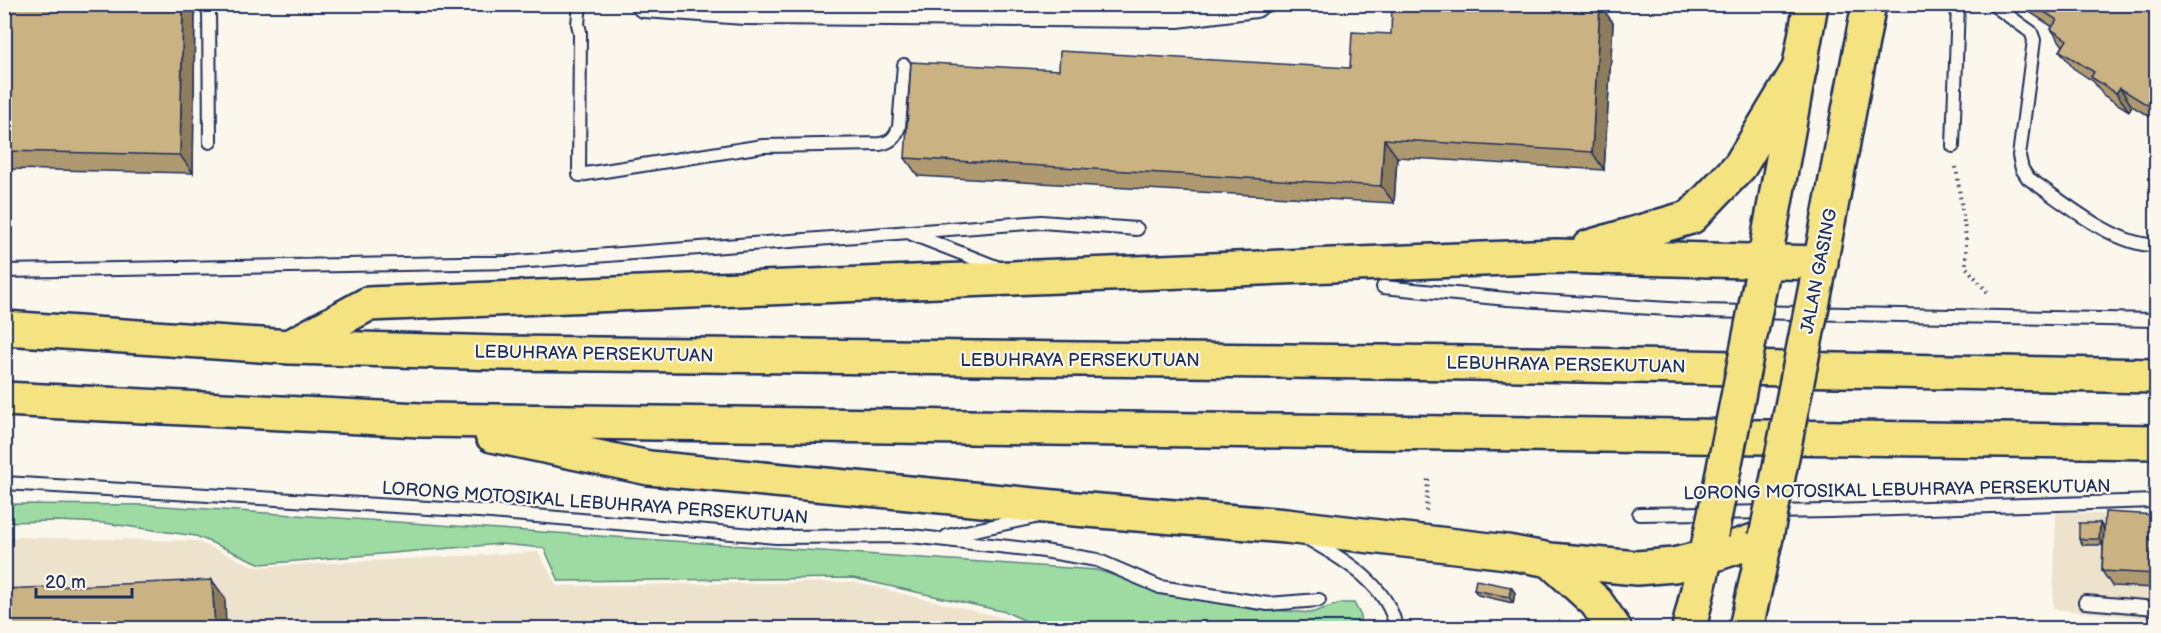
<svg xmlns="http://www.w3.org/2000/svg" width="2161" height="633" font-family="'Balsamiq Sans',sans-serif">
  <rect width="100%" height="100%" fill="#fbf7ec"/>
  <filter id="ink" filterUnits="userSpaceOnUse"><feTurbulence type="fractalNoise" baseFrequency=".0167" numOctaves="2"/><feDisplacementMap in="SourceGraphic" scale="12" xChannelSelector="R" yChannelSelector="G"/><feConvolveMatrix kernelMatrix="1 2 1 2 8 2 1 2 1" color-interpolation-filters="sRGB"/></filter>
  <g filter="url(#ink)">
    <path fill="#ede2cc" d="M2056,512L2156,517V619L2053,609Z
      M5,537L196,541L256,567L538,552L557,586L854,582L1004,618L1024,628H5Z"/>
    <path fill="#9edba2" stroke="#5c8580" stroke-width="1.5" d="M4,504L149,505L1097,570L1171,594L1263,609L1311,613L1341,603H1354L1361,616L1358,628H1041L1006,612L853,578L559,581L544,548L500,544L261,564L196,536L104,523L56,521L5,522Z"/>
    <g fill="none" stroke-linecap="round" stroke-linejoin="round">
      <g stroke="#1b2f5e" stroke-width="16">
        <path id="service" d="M209,4L210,142
          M580,4L578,24L580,32L579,175L763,146L880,144C891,142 895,138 899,127L904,65
          M1992,4L2031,32L2034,40L2019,156L2022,169L2028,178C2062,201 2116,247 2156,245
          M1953,146L1958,4
          M912,234L999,268
          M4,271L516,262L1041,222L1137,229
          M1383,287L1507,299L1701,311L2156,320
          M4,483L479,511L776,537L911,536L1044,551L1097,560L1160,587L1268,604L1319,600
          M1639,514L1830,511L2156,501
          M947,536L1035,517
          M1310,540C1345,560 1389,586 1396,628
          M2085,602L2156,608"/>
      </g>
      <g stroke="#1b2f5e" stroke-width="30">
        <path id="minor" d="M644,4L745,11L1177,14L1255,4"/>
      </g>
      <g stroke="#1b2f5e" stroke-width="38">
        <path id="primary" d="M1761,280L1811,4
          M1817,281L1869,4
          M1689,628L1711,534
          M1746,628L1766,537"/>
      </g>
      <g stroke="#1b2f5e" stroke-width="38">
        <path id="trunk" d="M1589,247L1691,217L1740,166L1800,67
          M4,328L290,347L501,353L1472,363L2156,376
          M291,346L368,304L1556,256L1821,263
          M4,399L420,420L2156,442
          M492,435L649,468L1075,509L1286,526L1507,552L1550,560L1637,568L1674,565L1706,557L1766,537
          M1550,560L1596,602L1614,628"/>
      </g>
      <path stroke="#1b2f5e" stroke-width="4" stroke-dasharray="1.5 4.5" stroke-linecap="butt" d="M1956,167L1966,237V267L1989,294
        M1426,511L1428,477"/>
      <use href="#service" stroke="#fbf7ec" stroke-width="12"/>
      <use href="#minor" stroke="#fbf7ec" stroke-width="26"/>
      <use href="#primary" stroke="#f5e382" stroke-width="33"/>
      <use href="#trunk" stroke="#f5e382" stroke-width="33"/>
      <g stroke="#1b2f5e" stroke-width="38" stroke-linecap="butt">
        <path id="primary-bridge" d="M1711,534L1761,280
          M1766,537L1817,281"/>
      </g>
      <use href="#primary-bridge" stroke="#f5e382" stroke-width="33"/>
    </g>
    <path fill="#af9970" stroke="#1b2f5e" stroke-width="1.5" d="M4,4H195L193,173L9,169L4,163Z
      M2017,4H2157V121L2132,106L2129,111L2103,95L2094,82L2073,68L2060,51L2063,46L2051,29L2053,27Z
      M1600,5L1613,23L1604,170L1397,157L1394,203L918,176L905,158L1059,70L1350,68L1391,34Z
      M2157,515V588L2112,586L2102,571L2103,545H2083L2079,539L2100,523L2104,529Z
      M1511,587L1515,593L1513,603L1478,595L1474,590Z"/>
    <path fill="#8e7d5b" stroke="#1b2f5e" stroke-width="1.5" d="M183,4H195L193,173L180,155Z
      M1600,5L1613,23L1604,170L1592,152Z
      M2120,88L2132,106L2129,111L2116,93Z
      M1384,139L1397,157L1394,203L1381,186Z
      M2100,523L2104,529L2103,545L2099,539Z
      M212,580L225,598L226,628H215Z
      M1511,587L1515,593L1513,603L1509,597Z"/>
    <path fill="#cbb282" stroke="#1b2f5e" stroke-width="1.5" d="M4,4H183L180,155L4,151Z
      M1392,4L1600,5L1592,152L1384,139L1381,186L905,158L911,62L1059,70L1060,51L1350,68L1352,32L1391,34Z
      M2032,4H2157V111L2120,88L2116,93L2091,77L2094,72L2060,51L2067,40L2051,29L2057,20Z
      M2105,512L2157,515V574L2102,571Z
      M2079,523H2100L2099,539H2079Z
      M212,580L215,628H4V589Z
      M1476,580L1511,587L1509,597L1474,590Z"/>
  </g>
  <g text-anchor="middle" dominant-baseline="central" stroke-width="4.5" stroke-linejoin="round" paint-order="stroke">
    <g font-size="18" fill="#1b2f5e" stroke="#fbf7ec">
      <text transform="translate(1819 271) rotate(-79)">JALAN GASING</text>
      <text transform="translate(594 354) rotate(1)">LEBUHRAYA PERSEKUTUAN</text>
      <text x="1080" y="360">LEBUHRAYA PERSEKUTUAN</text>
      <text transform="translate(1566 365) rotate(1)">LEBUHRAYA PERSEKUTUAN</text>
      <text transform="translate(1897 490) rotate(-1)">LORONG MOTOSIKAL LEBUHRAYA PERSEKUTUAN</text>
      <text transform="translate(595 503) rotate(4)">LORONG MOTOSIKAL LEBUHRAYA PERSEKUTUAN</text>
    </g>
  </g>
  <rect width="2161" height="633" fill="none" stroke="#fbf7ec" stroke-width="24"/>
  <rect x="12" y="12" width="2137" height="609" fill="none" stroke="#1b2f5e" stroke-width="2" filter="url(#ink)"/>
  <path d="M36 588v9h96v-9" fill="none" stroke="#1b2f5e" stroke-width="3"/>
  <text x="45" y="588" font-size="18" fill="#1b2f5e" stroke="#fbf7ec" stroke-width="4.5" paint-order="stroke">20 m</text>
</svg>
